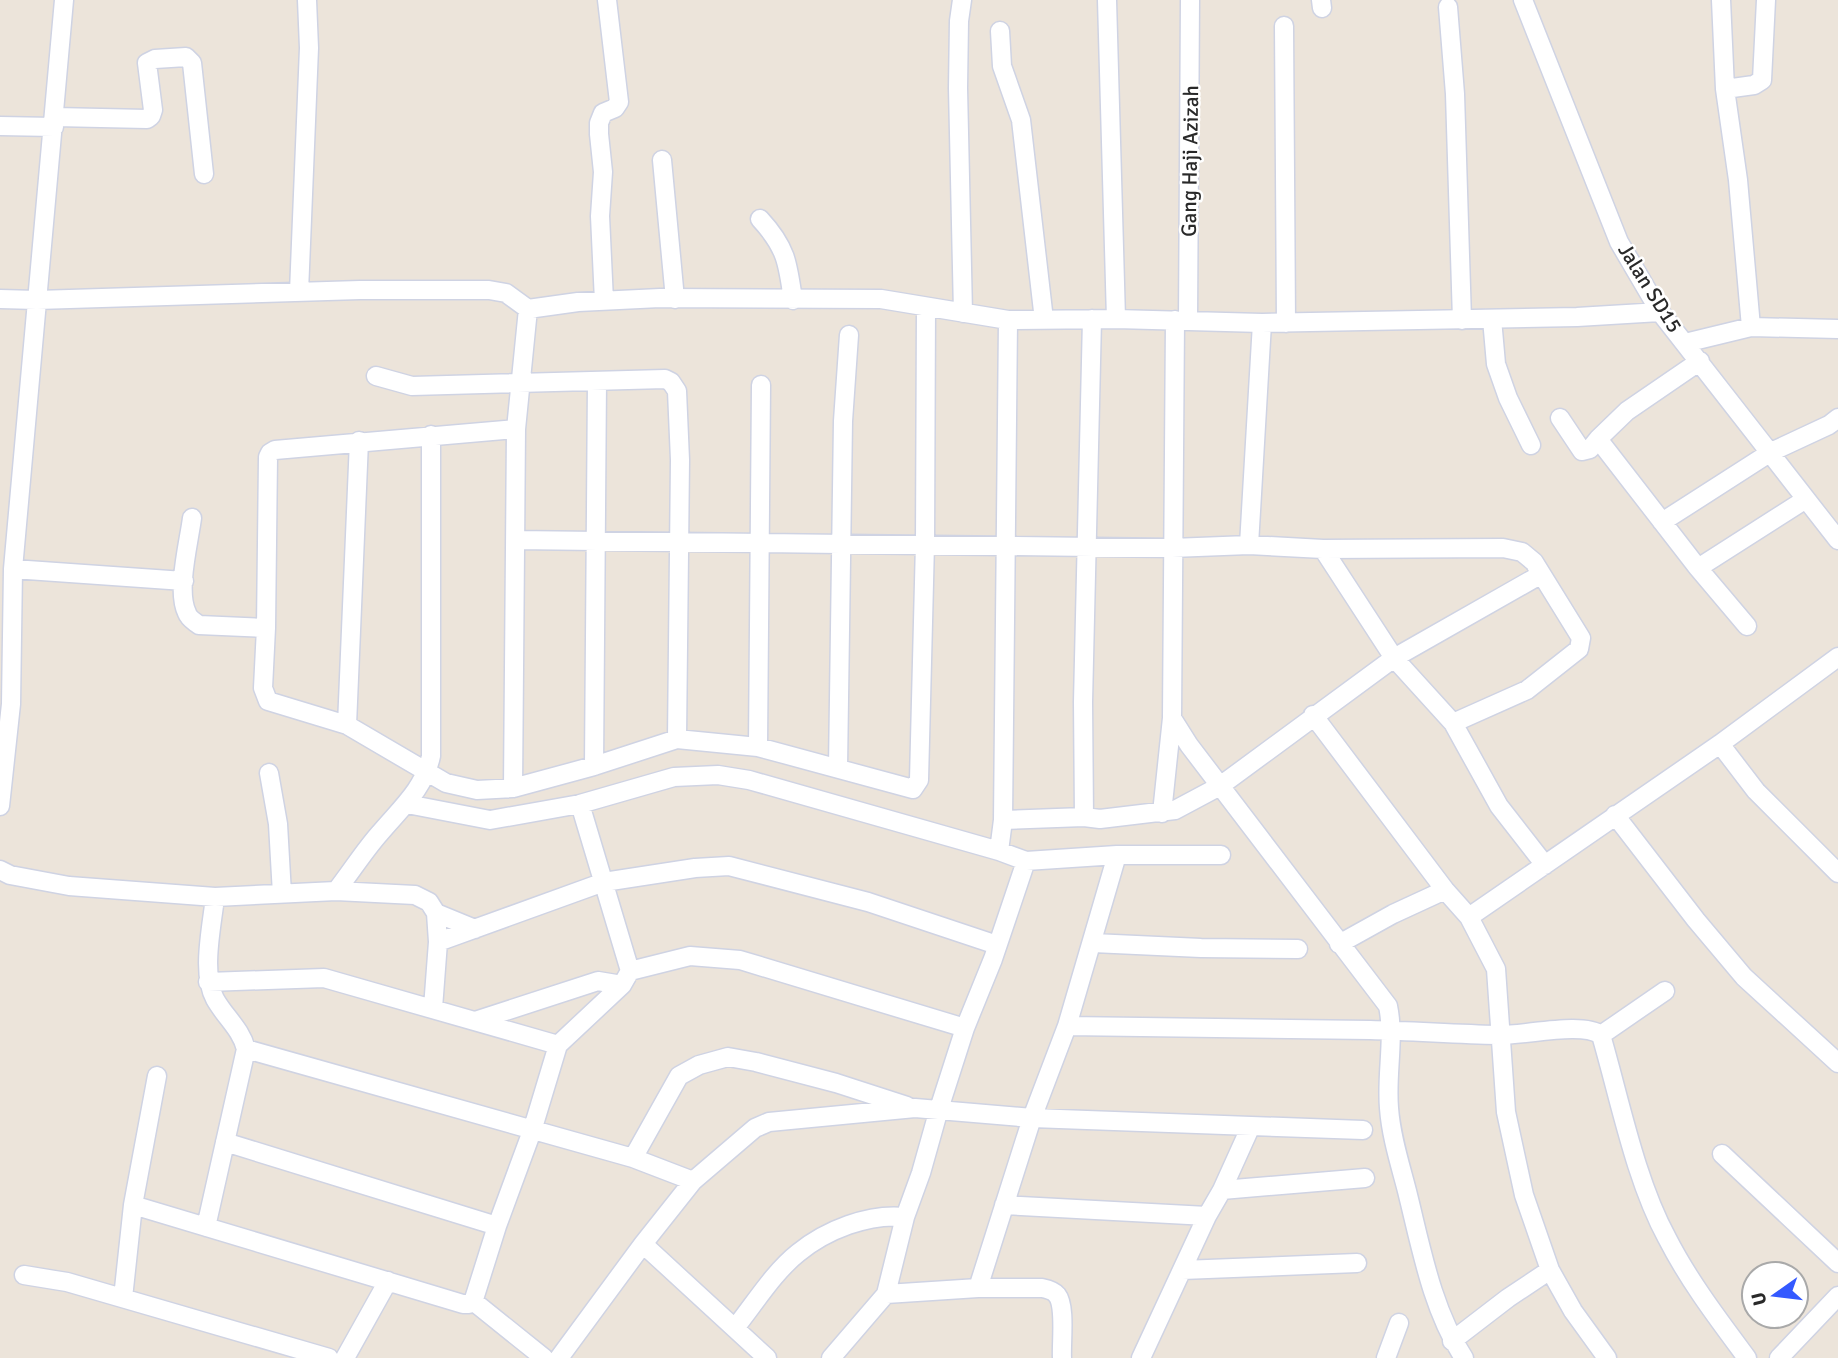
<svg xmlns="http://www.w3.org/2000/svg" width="1838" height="1358" font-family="Signika,sans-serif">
  <rect width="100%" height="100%" fill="#ece4da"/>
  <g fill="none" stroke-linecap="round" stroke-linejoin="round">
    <g stroke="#cfd3e3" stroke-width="21">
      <path id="minor" d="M962,0L959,21L958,88L963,313
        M1107,0L1116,319
        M1321,0L1322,8
        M1523,0L1619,242L1660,312L1838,540
        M1721,0L1725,89L1738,180L1751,327
        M1448,7L1455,94L1462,320
        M1284,26L1286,323
        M1000,31L1002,66L1021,120L1044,320
        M1725,89L1754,85L1762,80L1766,0
        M55,117L147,119L151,116L153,110L147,63L155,59L186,57L192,63L204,174
        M0,126L54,127
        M662,160L675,299
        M760,219C786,247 788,263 793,300
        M299,292L309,48L307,0
        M0,299L37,300L360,290H489L506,293L528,309L578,302L660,298L881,299L1008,320L1116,319L1262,323L1577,317L1660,312
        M604,301L600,216L603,172L599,134V123L603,113L615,108L619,102L607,0
        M1492,319L1496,364L1508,398L1531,445
        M1175,320L1172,718L1189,745L1388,1006C1395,1040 1386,1073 1389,1108C1391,1136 1400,1164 1407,1191C1421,1247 1432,1310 1464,1358
        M1188,321L1190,0
        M1685,343L1751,327L1838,329
        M1700,361L1627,411L1598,439L1698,568L1747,626
        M376,376L412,386L665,379L671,382L677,391L680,460L677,739
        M1560,418L1582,451L1590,449L1598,439
        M516,429L275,450L270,453L268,457L266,628L263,688L268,701L347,725L446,783L477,790L513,788L594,766L677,739L758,747L913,789L919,780L925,543L926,307
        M192,518C189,542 176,591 187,613C189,619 194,621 199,625L266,628
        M1662,522L1771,452L1829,425L1838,418
        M515,540L1172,548L1249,545L1323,549L1503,548L1522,552L1534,562L1581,638L1579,649L1527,690L1453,723L1394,658L1323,549
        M1249,545L1262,323
        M1698,568L1806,499
        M13,569L184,581
        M1313,715L1445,890L1469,917L1496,969L1506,1112L1524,1195L1550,1270L1573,1311L1607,1358
        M1453,723L1499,806L1545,865
        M347,725L359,441
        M1720,744L1756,791L1838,873
        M758,747L761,385
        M594,766L597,381
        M838,768L843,421L849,335
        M269,773L278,824L282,894
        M513,788L516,429L528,309
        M580,804L674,777L718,775L749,780L999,851L1026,861L1117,855H1221
        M0,806L11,704L13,569L64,0
        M1162,813L1172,718
        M1615,815L1696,920L1744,977L1838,1063
        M1084,817L1083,702L1092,319
        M1003,820L1084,817L1100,819L1175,810L1220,786L1394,658L1540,575
        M999,851L1003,820L1008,320
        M0,870L10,875L69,886L215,897L336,891L415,895L429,902L436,913L438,942L433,1008
        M336,891C351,872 364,851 380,833C401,808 424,789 431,756V435
        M436,913L475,929
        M1469,917L1720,744L1838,657
        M438,942L604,882L695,868L729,866L868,902L997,945
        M1093,943L1201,948L1298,949
        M1339,944L1393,914L1445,890
        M630,971L690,956L740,960L965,1028
        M208,982L324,978L558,1045
        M475,1021L598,981L622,985
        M1067,1026C1168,1027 1269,1028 1370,1030C1412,1031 1455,1034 1497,1035C1524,1036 1582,1021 1601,1035C1620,1100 1635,1179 1667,1238C1689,1281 1718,1319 1747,1358
        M1601,1035L1665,991
        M246,1049L633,1158L693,1181
        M225,1142L497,1226
        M1722,1154L1838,1263
        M633,1158L679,1076L699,1065L728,1057L756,1062L836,1083L907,1106
        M1222,1190L1250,1128
        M133,1205L463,1304H469L474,1299L497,1226L532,1131L558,1045L622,985L630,971L580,804L490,820L407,804
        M1004,1205L1207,1216
        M206,1227L246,1049C241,1029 225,1017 215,999C201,973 212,926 215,897
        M643,1244L767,1358
        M1182,1270L1357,1263
        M24,1275L67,1282L329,1358
        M978,1288L1032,1118L1067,1026L1117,855
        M886,1294L978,1288H1042C1047,1289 1054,1291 1057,1295C1066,1306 1061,1344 1062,1358
        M123,1298L133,1205L157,1076
        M473,1301L544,1358
        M735,1328C755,1303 774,1272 798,1253C826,1230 869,1213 905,1217
        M1452,1341L1508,1298L1550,1270
        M345,1358L388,1281
        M559,1358L643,1244L693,1181L755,1128L769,1122L915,1108L1032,1118L1363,1130
        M831,1358L886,1294L905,1217L921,1173L939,1109L965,1028L993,959L1026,861
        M1141,1358L1207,1216L1222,1190L1365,1178
        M1386,1358L1399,1323
        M1779,1358L1838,1296"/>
    </g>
    <use href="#minor" stroke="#fff" stroke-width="18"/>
  </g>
  <g text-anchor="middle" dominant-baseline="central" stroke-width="5" stroke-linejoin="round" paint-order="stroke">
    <g font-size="21" fill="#292929" stroke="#fff">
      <text transform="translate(1190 161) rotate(-89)">Gang Haji Azizah</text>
      <text transform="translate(1650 288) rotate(58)">Jalan SD15</text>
    </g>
  </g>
  <g transform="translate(1775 1295) rotate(256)"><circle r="33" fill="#ffffff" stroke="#a9a9a9" stroke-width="2"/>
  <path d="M0-5L12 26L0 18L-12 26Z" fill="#3459ff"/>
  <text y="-10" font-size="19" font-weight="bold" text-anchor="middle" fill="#292929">U</text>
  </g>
</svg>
